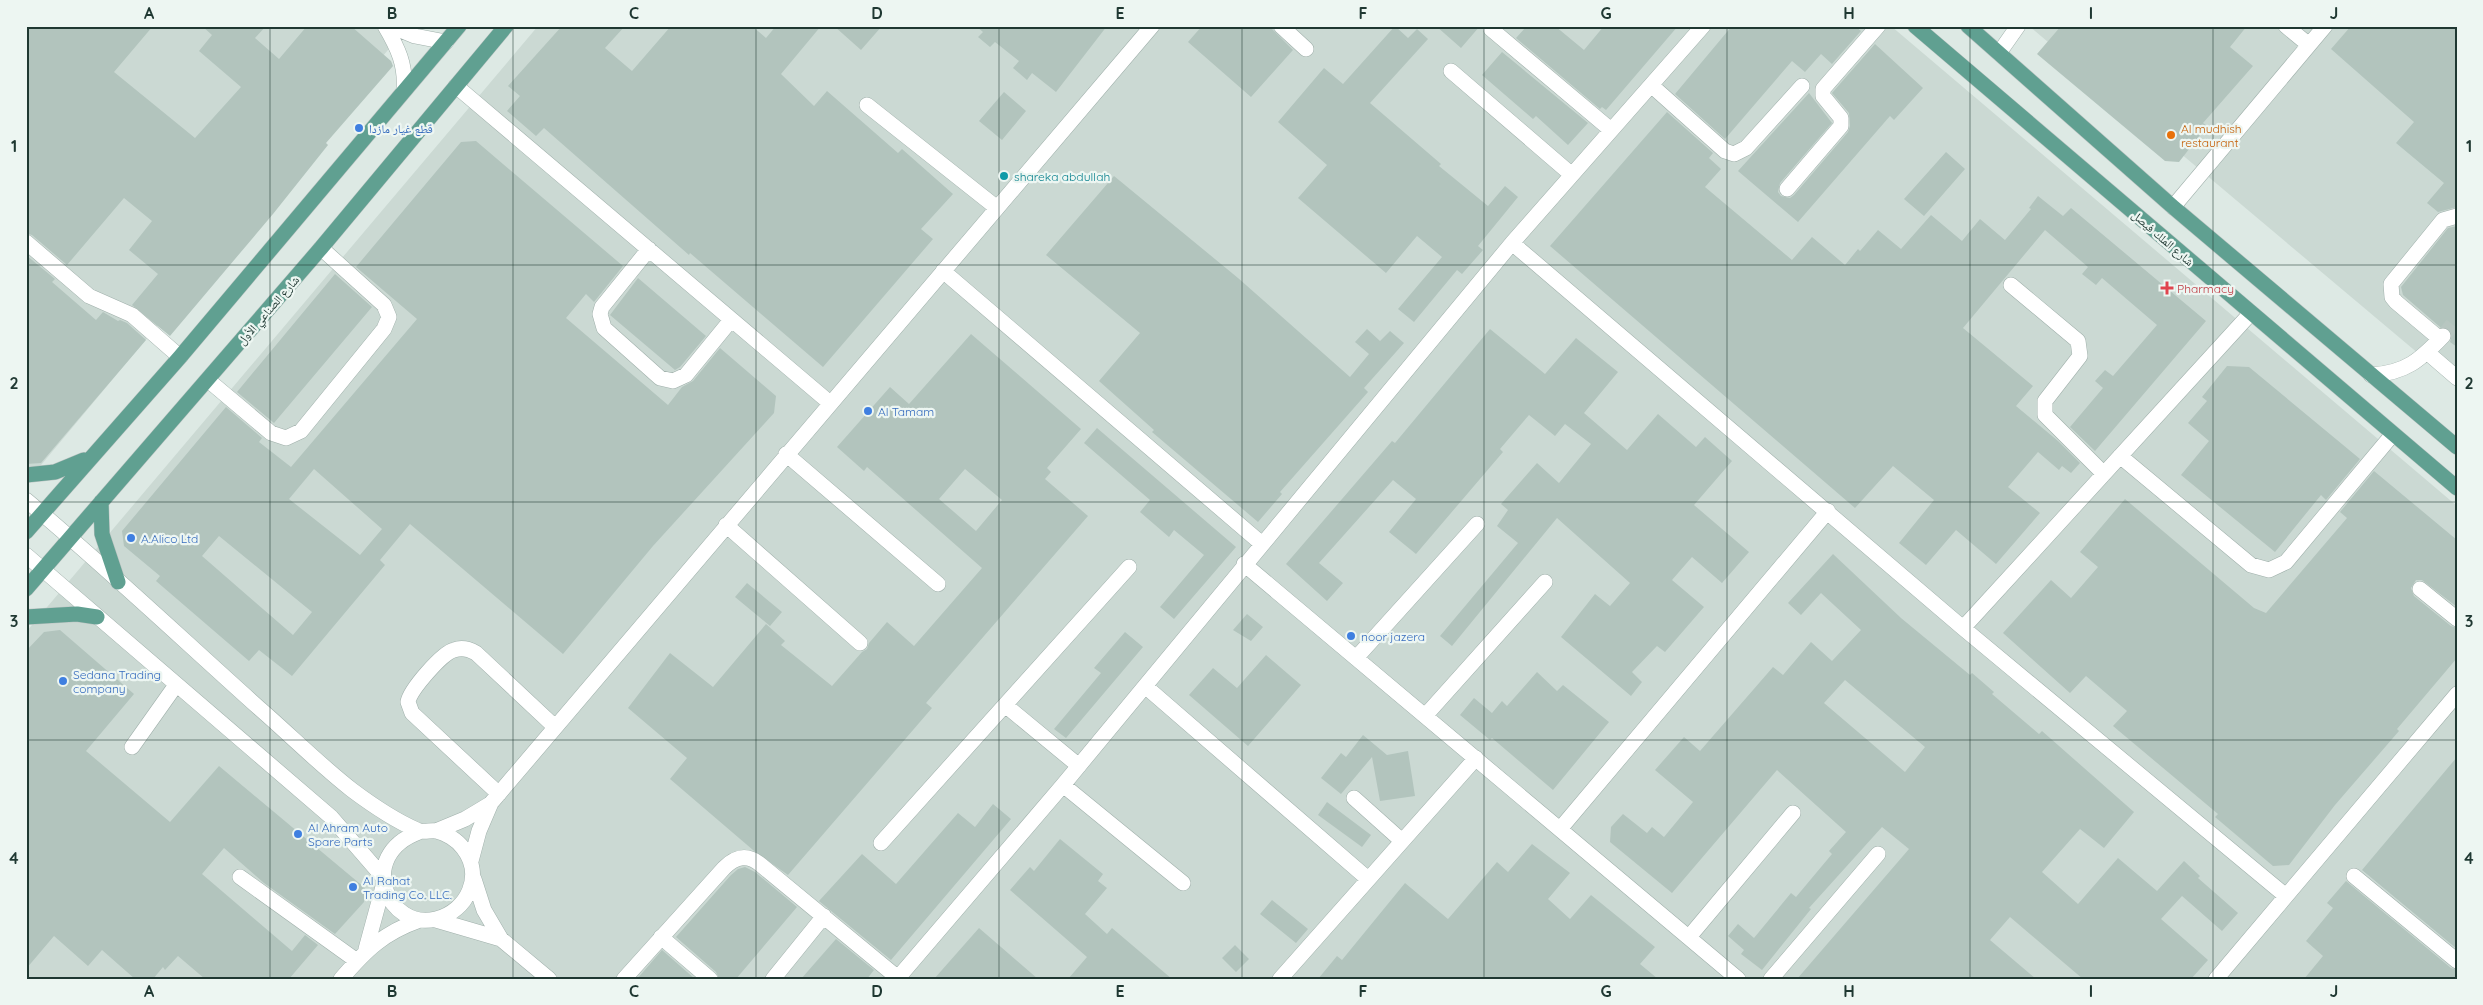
<svg xmlns="http://www.w3.org/2000/svg" width="2483" height="1005" font-family="Quicksand,'Noto Naskh Arabic',sans-serif">
  <rect width="100%" height="100%" fill="#dde9e4"/>
  <path fill="#cbd9d3" d="M26,26H408L26,483Z
    M538,26H1891L2457,506V979H26V632Z
    M2029,26H2457V386Z"/>
  <path fill="#b2c4bd" fill-rule="evenodd" d="M26,26H153L114,72L195,138L241,87L199,51L212,35L202,26H266L255,38L279,59L307,26H351L391,61L393,66L326,143L328,145L273,214L170,336L132,305L158,274L129,250L152,221L124,198L67,265L32,235L26,233Z
    M562,26H625L605,48L632,71L671,26H752L766,38L776,26H821L781,74L814,106L827,91L898,153L902,149L953,194L921,229L933,239L823,367L690,253L689,255L544,128L536,136L507,111L520,96L508,86Z
    M834,26H882L861,50Z
    M976,26H1107L1056,92L1032,73L1027,80L1013,68L1019,61L995,42L990,47L978,37L983,32Z
    M1202,26H1269L1293,50L1251,97L1188,42Z
    M1395,26L1408,38L1417,29L1428,39L1370,103L1441,164L1439,166L1488,206L1505,186L1518,197L1478,246L1483,250L1462,274L1457,270L1414,322L1398,309L1442,257L1417,236L1386,273L1298,198L1327,165L1278,122L1324,68L1343,84Z
    M1436,26H1480L1461,48Z
    M1527,26H1555L1584,50L1604,26H1678L1606,110L1602,107L1600,109L1516,38Z
    M1732,26H1855L1861,31L1832,64L1821,54L1805,72L1792,61L1725,139L1675,94Z
    M2061,26H2247L2230,47L2253,66L2203,123L2207,126L2179,162L2165,161L2037,54Z
    M2351,26H2457V207L2438,212L2427,203L2444,183L2396,143L2414,122L2331,49Z
    M1875,44L1923,88L1894,120L1890,116L1798,222L1738,171L1809,93L1832,123L1780,183L1778,192L1781,196L1790,198L1794,195L1848,132L1850,126L1849,113L1832,93Z
    M1502,52L1588,123L1568,145L1536,116L1533,119L1482,75Z
    M1004,92L1026,111L1002,140L979,121Z
    M1667,112L1713,153L1709,158L1721,169L1705,187L1792,260L1812,237L1845,265L1858,249L1860,251L1878,230L1901,249L1931,215L1962,241L1980,219L2005,240L2031,209L2029,208L2038,196L2063,216L2071,208L2206,321L2095,451L2070,427L2103,388L2095,381L2105,370L2113,376L2157,325L2102,278L2096,285L2082,274L2088,267L2045,230L1963,328L2033,386L2016,406L2058,441L2080,463L2071,473L2062,466L2059,470L2038,452L2008,487L2040,513L1996,564L1956,530L1926,565L1899,543L1934,500L1893,466L1855,508L1550,246Z
    M476,141L623,266L594,302L586,294L566,318L668,405L682,387L693,381L720,348L776,396L774,413L653,546L563,654L410,524L380,560L385,565L292,676L259,650L249,661L156,581L160,576L124,546L122,531L226,407L262,438L259,442L291,467L417,319L356,267L461,142ZM314,469L382,529L360,555L289,499ZM219,536L312,612L293,635L202,556Z
    M1946,152L1965,169L1924,216L1904,199Z
    M1114,176L1238,278L1350,377L1369,354L1355,342L1367,329L1380,341L1390,331L1404,343L1364,388L1368,392L1280,492L1282,494L1258,522L1152,432L1154,430L1099,381L1140,333L1046,255Z
    M2457,226V347L2450,342L2452,334L2450,330L2440,327L2403,295L2401,287L2448,228Z
    M26,255L55,279L52,282L96,320L103,312L118,321L120,320L127,323L146,340L41,463L26,464Z
    M335,274L372,307L274,423L237,392Z
    M638,278L706,336L680,367L675,370L610,315Z
    M1490,329L1545,374L1576,338L1618,372L1584,413L1627,450L1658,414L1696,447L1705,437L1732,461L1694,505L1749,552L1722,583L1692,557L1672,580L1704,607L1665,652L1657,646L1632,672L1642,682L1631,696L1561,637L1595,594L1610,606L1630,583L1557,518L1452,646L1440,636L1518,543L1497,526L1508,510L1501,504L1537,463L1559,483L1591,444L1565,424L1555,436L1529,415L1500,449L1503,452L1416,554L1389,532L1416,499L1393,480L1319,563L1343,583L1327,601L1286,564L1392,441L1395,443Z
    M971,334L1081,429L1047,468L1051,472L1045,479L1088,516L926,703L932,708L788,875L753,850L670,779L687,758L628,708L670,653L713,687L766,624L785,641L781,645L832,686L862,652L867,649L869,643L887,622L914,646L982,568L867,467L864,471L837,447L890,387L909,404ZM965,469L1002,500L976,531L939,499Z
    M2227,366L2249,367L2360,459L2326,500L2321,495L2275,552L2181,475L2209,441L2188,423L2207,401L2202,397Z
    M1097,428L1236,547L1174,619L1160,607L1204,555L1174,530L1169,537L1140,512L1150,500L1084,443Z
    M2374,471L2457,540V607L2422,580H2416L2411,588L2414,596L2451,626L2457,628V658L2397,729L2399,731L2335,805L2289,865L2273,866L2215,817L2218,814L2113,726L2127,711L2086,676L2070,693L2003,633L2051,580L2071,598L2098,567L2080,552L2125,499L2254,608L2266,613L2347,518L2340,512Z
    M1833,554L1901,618L1970,675L1972,673L1994,692L1992,694L2039,734L2042,731L2134,812L2104,848L2080,829L2042,872L2078,904L2118,858L2157,891L2184,861L2200,876L2198,878L2238,913L2222,931L2182,896L2161,919L2208,960L2191,979H2083L2010,917L1990,940L2036,979H1797L1909,849L1882,827L1809,908L1811,909L1762,970L1741,954L1744,950L1728,936L1738,924L1754,938L1791,893L1796,897L1832,854L1829,851L1846,832L1777,770L1672,893L1610,842L1611,827L1623,814L1647,833L1652,827L1664,837L1693,802L1655,770L1684,737L1700,751L1773,667L1783,675L1811,642L1832,661L1861,630L1821,593L1801,615L1788,603ZM1845,680L1925,747L1905,772L1824,703Z
    M747,583L782,612L770,626L735,597Z
    M1247,614L1263,627L1251,641L1233,630Z
    M60,630L134,694L86,751L170,822L219,766L365,888L364,902L335,934L264,883L224,848L202,874L292,951L305,935L318,945L289,979H205L178,956L165,970L163,967L153,979H135L102,950L88,966L54,936L26,969V651L44,632Z
    M1125,632L1143,647L1066,738L1054,729L1101,673L1094,668Z
    M1266,655L1301,685L1248,746L1189,695L1213,668L1237,688Z
    M1537,672L1557,691L1563,685L1609,722L1553,790L1492,738L1490,740L1460,715L1474,698L1492,713L1502,701L1507,706Z
    M1363,735L1387,755L1408,751L1415,796L1380,801L1372,757L1341,794L1321,778L1341,753L1346,757Z
    M2457,757V949L2362,870Z
    M1327,802L1371,835L1362,847L1318,815Z
    M993,804L1011,819L891,960L819,901L862,854L896,884L958,813L975,827Z
    M1060,839L1103,874L1098,881L1107,888L1085,914L1107,934L1112,928L1172,979H1068L1087,957L1010,890L1030,867L1034,871Z
    M1532,844L1570,873L1548,899L1570,919L1591,895L1655,947L1640,964L1658,979H1318L1337,956L1342,960L1405,883L1448,919L1497,862L1508,872Z
    M745,867L755,872L797,907L736,979H719L716,972L676,937L731,875L738,869Z
    M2346,881L2451,968L2457,970V979H2304L2323,956L2306,941L2333,908L2327,903Z
    M1272,900L1308,929L1296,943L1260,914Z
    M979,928L1038,979H934Z
    M836,939L874,970L867,979H801Z
    M1235,945L1249,959L1236,972L1222,958Z
    M662,950L695,979H637Z"/>
  <g fill="none" stroke-linecap="round" stroke-linejoin="round">
    <path stroke="#b7c6c0" stroke-width="15" stroke-dasharray="15 8" stroke-linecap="butt" d="M2443,336L2457,319"/>
    <g stroke="#a0b0ab" stroke-width="16">
      <path id="minor" d="M385,26C398,48 406,65 404,90
        M391,26L415,36L446,42
        M1281,26L1306,49
        M2286,26L2309,45
        M1491,29L1611,130
        M1999,53L2018,26
        M1451,71L1572,175
        M1651,85L1725,151L1734,154L1746,148L1802,86
        M456,86L830,403
        M867,105L997,208
        M1787,189L1841,126V118L1823,96V89L1878,26
        M2173,207L2325,26
        M26,242L89,296L132,315L180,357
        M1512,243L1963,628L2286,896
        M649,249L602,307L600,314L604,328L660,378L673,381L686,375L731,320
        M943,271L1262,544
        M2011,285L2078,341L2080,356L2045,401V415L2104,474
        M2440,339L2396,302L2392,297L2391,284L2443,220L2457,216
        M2428,353L2457,378
        M2371,375C2406,373 2420,360 2443,336
        M208,380L271,433L286,438L301,431L384,329L389,317L384,305L321,248
        M786,454L938,584
        M2120,456L2251,565L2269,570L2286,562L2393,434
        M26,500C106,567 182,639 259,708C290,735 320,765 352,790C372,805 394,820 417,830C423,833 430,830 436,831C446,833 457,840 463,848C484,875 468,911 436,919C388,931 355,856 419,832
        M726,525L860,643
        M26,555L331,817L383,877
        M1244,564L1738,979
        M2420,589L2457,619
        M1963,628L2251,313
        M1356,658L1477,524
        M1145,686L1368,879
        M1005,705L1079,766
        M1425,716L1545,582
        M132,747L176,685
        M1063,785L1183,883
        M499,794L412,713L408,702C410,690 442,653 454,650C462,647 469,649 476,653L555,727
        M1354,798L1402,841
        M1560,829L1828,511
        M436,831L465,819L490,804
        M881,843L1129,567
        M471,861L479,831L491,803L1152,26
        M2354,876L2457,961
        M240,877L357,961
        M474,879L484,910L501,939L549,979
        M436,920L501,939
        M661,937L710,979
        M1689,937L1793,813
        M366,949L384,883
        M341,979C366,950 383,933 420,920
        M624,979L724,868C736,856 748,854 761,865L898,978
        M773,979L824,916
        M897,979L1063,785L1512,243L1703,26
        M1280,979L1476,758
        M1771,979L1878,854
        M2216,979L2457,694"/>
    </g>
    <g stroke="#bcc3c2" stroke-width="16">
      <path id="major" d="M1915,26L2457,488
        M1968,26L2173,207L2457,447
        M26,475L55,472L84,460
        M101,502L102,534L118,582
        M26,532L180,357L459,26
        M26,589L321,248L506,26
        M26,617L77,614L97,617"/>
    </g>
    <use href="#minor" stroke="#fff" stroke-width="15"/>
    <use href="#major" stroke="#60a091" stroke-width="15"/>
  </g>
  <path fill="none" stroke="#1f3832" stroke-width="1" stroke-opacity="0.55" d="M270,26V979M513,26V979M756,26V979M999,26V979M1242,26V979M1484,26V979M1727,26V979M1970,26V979M2213,26V979M26,265H2457M26,502H2457M26,740H2457"/>
  <g fill="#3f7fe0" stroke="#edf6f2" stroke-width="2">
    <circle cx="359" cy="128" r="5"/>
    <circle cx="868" cy="411" r="5"/>
    <circle cx="131" cy="538" r="5"/>
    <circle cx="1351" cy="636" r="5"/>
    <circle cx="63" cy="681" r="5"/>
    <circle cx="298" cy="834" r="5"/>
    <circle cx="353" cy="887" r="5"/>
  </g>
  <circle fill="#e8710a" stroke="#edf6f2" stroke-width="2" cx="2171" cy="135" r="5"/>
  <circle fill="#0f9aa8" stroke="#edf6f2" stroke-width="2" cx="1004" cy="176" r="5"/>
  <path fill="#e0444e" stroke="#edf6f2" stroke-width="2" d="M2164.5 280.5h5v5h5v5h-5v5h-5v-5h-5v-5h5z"/>
  <g text-anchor="middle" dominant-baseline="central" stroke-width="4.5" stroke-linejoin="round" paint-order="stroke">
    <g font-size="12" fill="#366cbe" stroke="#edf6f2" text-anchor="start">
      <text x="369" y="128">قطع غيار مازدا</text>
      <text x="878" y="411">Al Tamam</text>
      <text x="141" y="538">A.Alico Ltd</text>
      <text x="1361" y="636">noor jazera</text>
      <text x="73" y="674">Sedana Trading<tspan x="73" dy="14">company</tspan></text>
      <text x="308" y="827">Al Ahram Auto<tspan x="308" dy="14">Spare Parts</tspan></text>
      <text x="363" y="880">Al Rahat<tspan x="363" dy="14">Trading Co. LLC.</tspan></text>
    </g>
    <g font-size="12" fill="#c56008" stroke="#edf6f2" text-anchor="start">
      <text x="2181" y="128">Al mudhish<tspan x="2181" dy="14">restaurant</tspan></text>
    </g>
    <g font-size="12" fill="#0d838f" stroke="#edf6f2" text-anchor="start">
      <text x="1014" y="176">shareka abdullah</text>
    </g>
    <g font-size="12" fill="#1f3832" stroke="#edf6f2">
      <text transform="translate(2163 238) rotate(41)">شارع الملك فيصل</text>
      <text transform="translate(268 310) rotate(-49)">شارع الصناعي الأول</text>
    </g>
    <g font-size="12" fill="#be3a42" stroke="#edf6f2" text-anchor="start">
      <text x="2177" y="288">Pharmacy</text>
    </g>
  </g>
  <rect width="2483" height="1005" fill="none" stroke="#edf6f2" stroke-width="55"/>
  <rect x="28" y="28" width="2428" height="950" fill="none" stroke="#1f3832" stroke-width="2"/>
  <g font-size="16" text-anchor="middle" font-weight="bold" fill="#1f3832">
    <text x="149" y="19">A</text>
    <text x="392" y="19">B</text>
    <text x="634" y="19">C</text>
    <text x="877" y="19">D</text>
    <text x="1120" y="19">E</text>
    <text x="1363" y="19">F</text>
    <text x="1606" y="19">G</text>
    <text x="1849" y="19">H</text>
    <text x="2091" y="19">I</text>
    <text x="2334" y="19">J</text>
    <text x="14" y="152">1</text>
    <text x="2469" y="152">1</text>
    <text x="14" y="389">2</text>
    <text x="2469" y="389">2</text>
    <text x="14" y="627">3</text>
    <text x="2469" y="627">3</text>
    <text x="14" y="864">4</text>
    <text x="2469" y="864">4</text>
    <text x="149" y="997">A</text>
    <text x="392" y="997">B</text>
    <text x="634" y="997">C</text>
    <text x="877" y="997">D</text>
    <text x="1120" y="997">E</text>
    <text x="1363" y="997">F</text>
    <text x="1606" y="997">G</text>
    <text x="1849" y="997">H</text>
    <text x="2091" y="997">I</text>
    <text x="2334" y="997">J</text>
  </g>
</svg>
